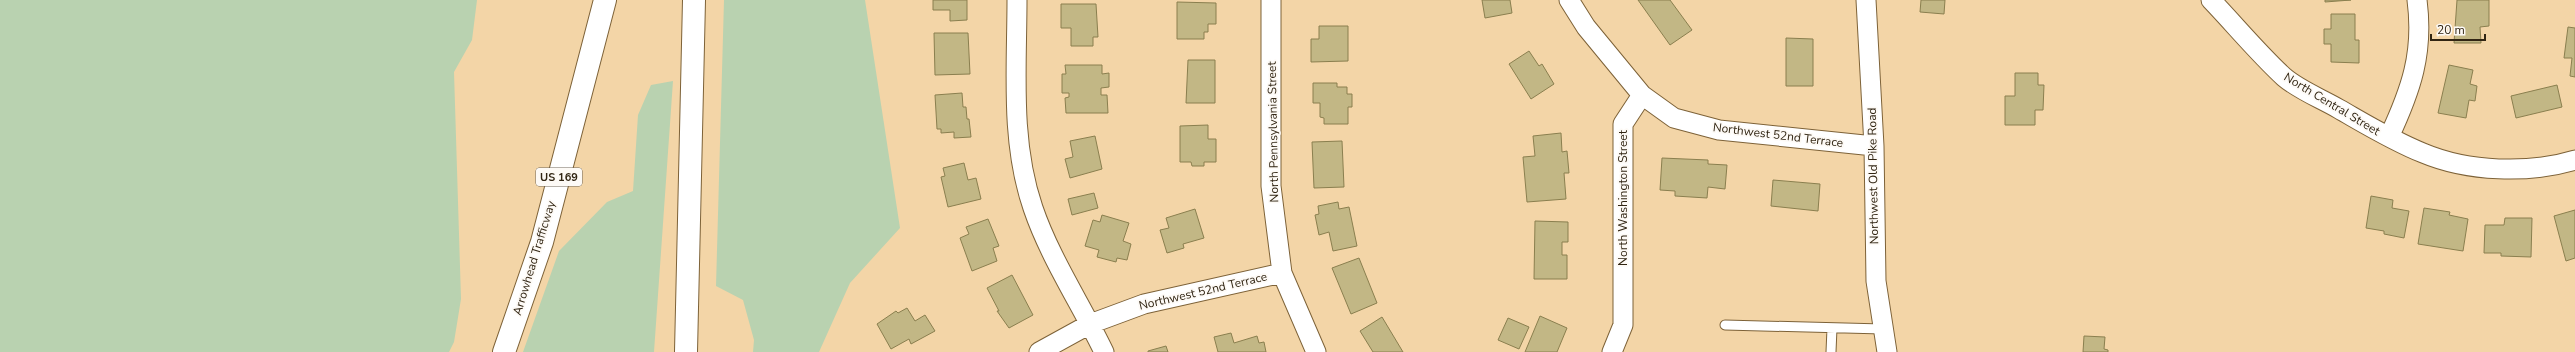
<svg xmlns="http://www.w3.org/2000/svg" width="2575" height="352" font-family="'Nunito Sans',sans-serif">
  <rect width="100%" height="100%" fill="#f3d5a7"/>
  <path fill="#b9d2b0" d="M0,0H477L472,40L454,72L461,299L454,342L449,352H0Z
    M724,0H865L900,228L850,283L819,352H753L754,340L743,300L716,286Z
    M673,81L654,352H523L559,251L607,202L633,191L638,115L651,85Z"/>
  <path fill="#c2b785" stroke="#8a7f4f" d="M933,0H967V20L950,21V10H933Z
    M1482,0H1510L1512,13L1485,18Z
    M1638,0H1670L1692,30L1670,45Z
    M1921,0H1945L1944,14L1920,12Z
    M2325,0H2351L2325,2Z
    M2457,0H2489V26L2480,27L2481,43H2454Z
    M1177,2L1216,3V24H1208V32H1204V39H1177Z
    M1061,4H1096L1098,37H1093V46H1071V28H1061Z
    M2331,14H2355V40H2359V63L2331,62V44H2324V29H2331Z
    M1319,26H1348V61L1311,62V39H1319Z
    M2568,27L2575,28V77L2570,76L2572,58H2564Z
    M934,33H968L970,74L935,75Z
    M1786,38L1813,39V86H1786Z
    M1529,51L1539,66L1542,64L1554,84L1531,99L1509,64Z
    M1188,60H1215V103H1186Z
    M1065,65H1102V74L1109,73V87L1101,88V95H1107L1108,113H1066L1065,98L1069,97V93H1062V74H1066Z
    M2449,65L2473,70L2470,84L2477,86L2475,101L2469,100L2466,118L2438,113Z
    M2015,73H2038V85H2044L2043,110H2035V125H2005V96H2015Z
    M1313,83H1337V87H1347V94H1352V107H1348V124H1324V118L1320,117V103H1313Z
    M2557,85L2562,107L2516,118L2511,96Z
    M962,93L963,107H966L967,119H969L971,137L954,138V132L941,133V129H937L935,95Z
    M1208,125V139H1216V162H1204V166H1192L1191,162H1180V126Z
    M1561,133L1562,152L1567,151L1569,173H1564L1566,199L1527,202L1523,157L1535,156L1533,136Z
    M1095,136L1102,169L1070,178L1065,159L1073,157L1070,141Z
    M1342,141L1344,187L1314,188L1312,142Z
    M1662,158L1708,160V164L1727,165L1725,189L1708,187L1707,198L1675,196V191L1660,190Z
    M964,163L968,180L976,178L981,199L948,207L941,177L945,176L943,168Z
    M1773,180L1820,184L1818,211L1771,206Z
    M1094,193L1098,208L1072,215L1068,199Z
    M2371,196L2393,200L2392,208L2409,211L2404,238L2384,234V231L2366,228Z
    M1338,202L1339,209L1349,207L1357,246L1333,251L1329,232L1319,235L1315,215L1319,214L1318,206Z
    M2424,208L2450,212L2449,215L2468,219L2463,251L2418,244Z
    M1195,209L1204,238L1183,244L1184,248L1167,253L1160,230L1169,228L1166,218Z
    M2575,210V258L2566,261L2554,216Z
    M1102,215L1129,223L1123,241L1131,244L1127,260L1117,258L1116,262L1097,257L1099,250L1085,246L1093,220L1100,222Z
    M2505,218H2532L2531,257L2501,256V253H2484L2485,225H2504Z
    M988,219L999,246L993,248L997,261L972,271L960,238L969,234L966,227Z
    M1535,221L1568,222V242H1562V255H1567V279H1534Z
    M1359,258L1377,303L1351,314L1332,268Z
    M1012,275L1033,315L1009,328L997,311H999L987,288Z
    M907,308L915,321L925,315L935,331L911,344L909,339L891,349L877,324L896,311L898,313Z
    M1540,316L1567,328L1557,352H1525Z
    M1382,317L1403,352H1373L1360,331Z
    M1508,318L1529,327L1519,349L1498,340Z
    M1231,333L1234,343L1257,336L1259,343L1264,342L1266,352H1218L1214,337Z
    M2084,336L2105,337L2104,349L2108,350V352H2083Z
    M1166,346L1168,352H1148V351Z"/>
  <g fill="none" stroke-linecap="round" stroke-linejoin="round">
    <g stroke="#7d6238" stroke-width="11">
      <path id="lane" d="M1725,325L1883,329
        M1831,352L1832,328"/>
    </g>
    <g stroke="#7d6238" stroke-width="21">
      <path id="street" d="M1017,0C1017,69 1010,141 1033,208C1050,258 1081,304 1104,352
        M1271,0V186L1282,273L1316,352
        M1569,0L1586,27L1642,95L1674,118L1719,130L1874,146
        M1866,0L1874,146L1876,281L1887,352
        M2211,0C2235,25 2258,53 2284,77C2299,90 2322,99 2339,109C2367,125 2393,141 2423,153C2468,172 2529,174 2575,160
        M2389,137C2411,90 2424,53 2417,0
        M1039,352L1090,324L1144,304L1282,273
        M1612,352L1623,325V124L1642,95"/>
    </g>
    <g stroke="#7d6238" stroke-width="24">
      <path id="highway" d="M504,352L542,242L605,0
        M686,352L694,0"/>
    </g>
    <use href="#lane" stroke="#fff" stroke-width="9"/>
    <use href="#street" stroke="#fff" stroke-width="19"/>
    <use href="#highway" stroke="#fff" stroke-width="22"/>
  </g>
  <g text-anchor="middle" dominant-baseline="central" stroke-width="3.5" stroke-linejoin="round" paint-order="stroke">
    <rect fill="#fdfaf6" stroke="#6e6557" stroke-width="1" x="536" y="168" width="46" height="18" rx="3"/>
    <g font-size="11" font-weight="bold" fill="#312513">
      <text x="559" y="177">US 169</text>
    </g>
    <g font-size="12" fill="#312513" stroke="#fdfaf6">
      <text transform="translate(2332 104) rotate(31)">North Central Street</text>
      <text transform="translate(1273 132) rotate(-91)">North Pennsylvania Street</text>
      <text transform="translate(1778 135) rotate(7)">Northwest 52nd Terrace</text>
      <text transform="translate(1873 176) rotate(-91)">Northwest Old Pike Road</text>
      <text transform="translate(1623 198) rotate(-90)">North Washington Street</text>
      <text transform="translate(534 258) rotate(-73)">Arrowhead Trafficway</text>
      <text transform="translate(1203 291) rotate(-13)">Northwest 52nd Terrace</text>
    </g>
  </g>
  <path d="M2431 34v6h54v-6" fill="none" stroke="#312513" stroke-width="2"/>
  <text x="2437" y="34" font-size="12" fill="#312513" stroke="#fdfaf6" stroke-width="3" paint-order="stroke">20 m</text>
</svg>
